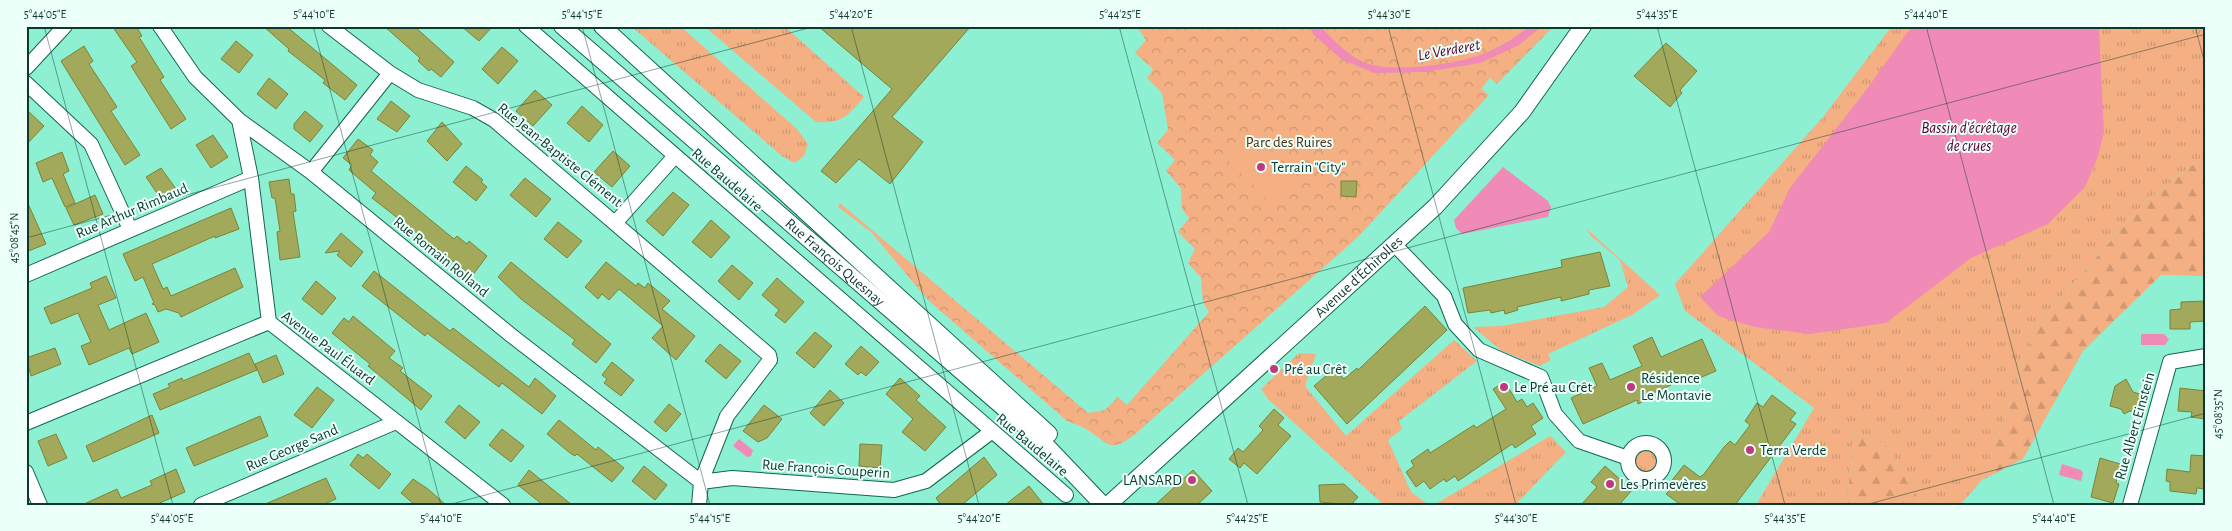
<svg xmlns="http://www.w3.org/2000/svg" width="2232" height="531" font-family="'Alegreya Sans',sans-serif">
  <defs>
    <pattern id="grass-tufts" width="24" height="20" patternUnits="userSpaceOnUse" patternTransform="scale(1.25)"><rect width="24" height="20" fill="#f4af83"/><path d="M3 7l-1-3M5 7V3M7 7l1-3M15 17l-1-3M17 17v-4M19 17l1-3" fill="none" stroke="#d09771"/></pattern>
    <pattern id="forest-firs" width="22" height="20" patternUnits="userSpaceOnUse" patternTransform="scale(1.25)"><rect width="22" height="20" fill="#f4af83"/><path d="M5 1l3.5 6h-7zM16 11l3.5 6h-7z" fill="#d09771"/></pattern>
    <pattern id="park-crowns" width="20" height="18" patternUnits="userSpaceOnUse" patternTransform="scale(1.25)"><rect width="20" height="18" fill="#f4af83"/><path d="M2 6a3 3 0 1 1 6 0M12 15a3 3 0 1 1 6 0" fill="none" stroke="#d09771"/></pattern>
  </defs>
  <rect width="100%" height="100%" fill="#8df0d3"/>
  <path fill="url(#grass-tufts)" d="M631,26H680L797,129L808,144L804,156L794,163L782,156Z
    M704,26H784L864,97C848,115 843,124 816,122Z
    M1892,26H2206V155L2146,201L2037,325L1982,480L1961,504L1922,505L1886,444L1855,432L1847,500L1849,505H1756L1814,408L1685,311L1675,284L1823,117Z
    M1586,228L1660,295L1632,315L1548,354L1551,360L1540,366L1502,351L1473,327L1501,326L1604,307L1628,287L1620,260L1591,236Z
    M1454,340L1477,361L1399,421L1402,429L1388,440L1411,492L1429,505H1384L1268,399L1261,389L1299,353L1316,354L1305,386L1346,436Z
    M1550,436L1566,452L1515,505H1434Z
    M1635 461a11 11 0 1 1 22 0a11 11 0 1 1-22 0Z"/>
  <path fill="url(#forest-firs)" d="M2206,155V276L2161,275L2083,351L2023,459L1982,480L2037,325L2146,201Z
    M1855,432L1886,444L1922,505H1849L1847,500Z"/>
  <path fill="url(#park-crowns)" d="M1140,26H1554L1497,84L1490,78L1481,89L1489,95L1358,237L1133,436C1109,453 1110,444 1089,431C1083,426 1074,424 1067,421L928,300L871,232L838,207L840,203L1088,413L1105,410L1118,397L1127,405L1209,312L1203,302L1201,278L1188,263L1195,249L1178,232L1189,218L1182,209L1181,188L1166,171L1175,160L1157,143L1168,130L1162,93L1147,78L1153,69L1135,53L1146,40L1139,30Z"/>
  <path fill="#f4af83" d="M1252,132L1297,177L1271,203L1226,158Z"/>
  <path fill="#ef8bb6" d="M1311,26H1320C1332,38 1345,53 1361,61C1388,75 1460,64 1488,52C1503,45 1517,37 1530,26H1542L1519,45L1480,63L1425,72L1374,73L1341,59L1313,34Z
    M1912,26H2101L2099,31L2104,132L2097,159L2085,187L2048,224L1971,258L1886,323L1810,334L1755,327L1718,316L1700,297L1769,232L1790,188L1864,93Z
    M1503,167L1548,201L1551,207L1548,217L1462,234L1456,228L1454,220Z
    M2141,334H2164L2169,339L2165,345H2141Z
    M739,439L753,450L751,456L747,457L733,446Z
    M2062,464L2081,470L2083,473L2081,481L2059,475Z"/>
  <path fill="#a2a95b" stroke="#7d8335" d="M112,26H136L142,36L139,37L164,77L160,80L186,119L171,129L131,66L137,62Z
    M263,26H286L357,85L345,100L323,83L325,80L288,51L289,49Z
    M384,26H414L454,62L441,77L431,69L429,71L418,61L420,58Z
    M461,26H493L479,41Z
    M818,26H971L892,117L923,142L890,184L859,159L836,183L821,171L892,89Z
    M236,41L253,55L239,73L221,59Z
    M1666,43L1697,71L1680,90L1682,93L1670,107L1634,76Z
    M84,46L93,61L89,64L117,107L111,111L140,155L125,165L61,61Z
    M502,47L518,61L498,84L482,69Z
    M269,78L288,94L276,109L257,94Z
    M535,90L552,105L533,126L516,111Z
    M391,101L410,116L397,132L377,119Z
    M582,106L603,125L589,142L567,123Z
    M26,109L44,126L26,145Z
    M305,111L323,126L310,142L294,129V124Z
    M442,122L462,144L447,161L427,141Z
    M213,135L228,157L211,168L196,145Z
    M358,139L373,150L370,155L378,162L371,171L454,239L457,236L467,244L469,241L487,256L472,276L372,198L376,193L349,170L352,165L343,158Z
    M613,151L630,166L612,187L594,172Z
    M62,152L69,171L63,174L75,203L65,207L52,178L43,182L36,163Z
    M466,166L483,180L481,182L487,187L476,201L453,182Z
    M161,168L176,189L161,199L146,177Z
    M525,178L551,199L536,217L510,195Z
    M289,179L291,194H294L296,211L293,212L300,257L280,260L277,232L280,231L275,198H272L269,182Z
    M1341,181H1357L1356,197L1341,196Z
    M673,192L689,205L663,236L646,221Z
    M95,195L103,214L74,225L66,208Z
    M26,199L46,244L26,252Z
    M231,208L239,229L215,238V236L152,264L163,289L167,287L171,296L235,268L243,287L181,317L179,313L166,309L158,312L155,305L152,304L154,303L143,277L135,281L123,254Z
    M711,220L730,237L711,258L692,242Z
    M558,222L582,241L567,258L544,239Z
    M341,233L363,252L351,267L337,255L340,251L325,253Z
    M1600,252L1610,286L1589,290V294L1561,301V297L1517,307L1518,310L1505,314L1504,310L1491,313L1490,310L1468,313L1463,288L1562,267L1561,260Z
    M511,262L611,344L596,363L572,344L575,340L521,299L498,277Z
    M606,262L636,286L638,283L645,288L648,283L670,301L662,309L695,336L676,360L652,338L663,326L619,289L609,300L602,294L598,299L585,287Z
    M732,265L753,283L739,300L718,281Z
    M374,271L450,331L453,328L529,387L535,378L556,396L542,414L502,383L499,387L427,333L425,336L362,286Z
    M106,276L116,298L98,305L109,330L146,313L159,342L132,354L129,348L89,365L81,346L91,342L78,313L51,324L44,308L92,288L90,283Z
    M777,278L804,302L785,323L775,315L779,310L762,295Z
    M316,281L336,298L322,315L302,299Z
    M2206,301V321L2190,322V329H2170V310L2181,309V302Z
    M1425,306L1447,330L1347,424L1314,386L1334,369L1344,379L1357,368L1358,370Z
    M353,316L395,351L389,358L403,368L400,371L432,396L421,410L368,366L370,364L332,333L344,318L349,322Z
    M815,332L832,346L814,368L796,353Z
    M1652,337L1661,357L1702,339L1716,371L1697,379L1695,374L1649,395L1650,398L1638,404L1637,400L1583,424L1571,398L1597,386L1589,368L1602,363L1610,380L1642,366L1633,346Z
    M720,344L741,361L726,379L705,361Z
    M861,346L879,362L866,376L861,372L858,375L845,364Z
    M55,348L61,364L31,376L26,358Z
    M249,353L257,370L160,410L153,394L170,387L168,384L182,378L183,381Z
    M276,355L284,374L263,383L255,364Z
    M612,362L634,380L621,396L604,383L607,379L602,375Z
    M900,378L920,396L916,400L946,427L925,451L902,432L913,419L886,394Z
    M2126,379L2133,392L2143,395L2138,413L2130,411L2124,414L2121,409L2110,406L2115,386Z
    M1505,382L1517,402L1522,399L1527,407L1533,403L1543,418L1531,426L1536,434L1515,448L1512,444L1458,481L1455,476L1446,482L1444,479L1430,489L1424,481L1416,487L1406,472L1414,466L1411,461L1428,449L1430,453L1474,425L1476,428L1506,409L1493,389Z
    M317,387L334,400L312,428L294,415Z
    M2180,388L2206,391V419L2191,417L2192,412L2178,411Z
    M830,390L844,403L824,426L810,413Z
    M1772,395L1796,413L1790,420L1796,424L1735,505H1681L1666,494L1670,490L1666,488L1684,465L1700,477L1704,474L1724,447L1730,441L1735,445L1750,425L1745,421L1757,403L1763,407Z
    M669,404L681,414L666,432L654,422Z
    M459,405L480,422L465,439L445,422Z
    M764,405L782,419L767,438L758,442L743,431Z
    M1274,409L1284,418L1278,425L1291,436L1257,474L1244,463L1240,468L1229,459L1238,448L1243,452L1263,430L1259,426Z
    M152,415L159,433L93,462L86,446Z
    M260,416L268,436L194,466L186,448Z
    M559,420L596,450L598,447L624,468L612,482L577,454L575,456L570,453L547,434Z
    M502,429L524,446L511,462L489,445Z
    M56,434L67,458L48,466L38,441Z
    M860,444L882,445L880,468L859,466Z
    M358,454L363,458L367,454L391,474L379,489L350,465Z
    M2191,455L2206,456V489L2197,488L2196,494L2170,491V482L2166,481L2167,469L2190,472Z
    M984,457L997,475L962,505H941L936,498Z
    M2100,458L2120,464L2116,483L2119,484L2113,503L2091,497Z
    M644,466L667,485L655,500L632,481Z
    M1605,466L1632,490L1619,505H1581L1597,487L1591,482Z
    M176,469L185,492L155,505H82L117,489L121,498L152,485L150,481Z
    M529,470L551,488L572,505H543L518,485Z
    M1193,470L1212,491L1197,505H1155Z
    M326,478L336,499L322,505H263Z
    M413,479L428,489L446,505H415L401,493Z
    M1344,484L1358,497L1351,505L1320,502L1319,485Z
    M1029,486L1044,505H1005Z"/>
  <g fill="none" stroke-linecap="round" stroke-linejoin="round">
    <g stroke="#116653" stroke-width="16">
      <path id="minor" d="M160,26L195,77L239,120L311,172L512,336L701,482L699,505
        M329,26L390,73L418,90L473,108L494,120L769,355L770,360L727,416L701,482
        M526,26L1066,495
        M26,68L65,26
        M26,83L91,144L130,229
        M239,120L251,178
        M311,172L390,73
        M616,222L675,156
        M1394,244L1444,296L1455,324L1479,350L1541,377L1555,414L1579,441L1628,458
        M26,275L251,178L269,322
        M26,423L269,322L503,505
        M1628 461a18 18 0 1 1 36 0a18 18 0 1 1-36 0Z
        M26,472L40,505
        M701,482L732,478L894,490L926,481L991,432
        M201,505L396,422
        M2130,505L2170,362L2206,356"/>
    </g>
    <g stroke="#116653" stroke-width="18">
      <g id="tertiary">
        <path id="s1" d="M562,26L1042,441L1103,505"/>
        <path d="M602,26L1049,434"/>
        <path id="s2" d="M1108,505L1435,207L1522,112L1583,26"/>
      </g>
    </g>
    <use href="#minor" stroke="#fff" stroke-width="14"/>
    <use href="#tertiary" stroke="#fff" stroke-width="16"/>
  </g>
  <path fill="none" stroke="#0c382d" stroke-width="1" stroke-opacity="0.45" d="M44,26L173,505M313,26L441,505M582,26L710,505M851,26L979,505M1119,26L1248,505M1388,26L1516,505M1657,26L1785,505M1926,26L2054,505M2195,26L2206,68M26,238L816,26M448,505L2206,34M1865,505L2206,413"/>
  <g fill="#bf3a7d" stroke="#edfff9" stroke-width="2">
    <circle cx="1261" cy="167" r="5"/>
    <circle cx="1274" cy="369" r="5"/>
    <circle cx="1504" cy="387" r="5"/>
    <circle cx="1631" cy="387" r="5"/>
    <circle cx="1750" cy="450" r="5"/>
    <circle cx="1192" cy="480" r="5"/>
    <circle cx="1610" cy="484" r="5"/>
  </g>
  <g text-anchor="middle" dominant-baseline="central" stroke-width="4" stroke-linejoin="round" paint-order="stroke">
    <g font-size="15" fill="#532f16" stroke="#edfff9">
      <text x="1289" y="142">Parc des Ruires</text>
    </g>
    <g font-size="15" fill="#0c382d" stroke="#edfff9">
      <text transform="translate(560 155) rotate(39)">Rue Jean-Baptiste Clément</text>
      <text transform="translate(727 180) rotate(41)">Rue Baudelaire</text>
      <text transform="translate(132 211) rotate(-23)">Rue Arthur Rimbaud</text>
      <text transform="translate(441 257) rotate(39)">Rue Romain Rolland</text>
      <text stroke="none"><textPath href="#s1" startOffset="361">Rue François Quesnay</textPath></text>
      <text stroke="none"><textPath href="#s2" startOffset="339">Avenue d'Échirolles</textPath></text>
      <text transform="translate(328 348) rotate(37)">Avenue Paul Éluard</text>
      <text transform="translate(2135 426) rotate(-74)">Rue Albert Einstein</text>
      <text transform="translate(1032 445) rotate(40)">Rue Baudelaire</text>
      <text transform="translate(292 448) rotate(-23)">Rue George Sand</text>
      <text transform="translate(826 469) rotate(4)">Rue François Couperin</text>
    </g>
    <g font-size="15" fill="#0c382d" stroke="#edfff9" text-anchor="start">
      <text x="1271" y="167">Terrain "City"</text>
      <text x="1284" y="369">Pré au Crêt</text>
      <text x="1641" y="378">Résidence<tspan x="1641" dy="17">Le Montavie</tspan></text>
      <text x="1514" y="387">Le Pré au Crêt</text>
      <text x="1760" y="450">Terra Verde</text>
      <text x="1182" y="480" text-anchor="end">LANSARD</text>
      <text x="1620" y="484">Les Primevères</text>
    </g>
    <g font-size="16" font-style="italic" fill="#5c0036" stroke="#edfff9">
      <text transform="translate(1449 50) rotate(-10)">Le Verderet</text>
      <text x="1969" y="128">Bassin d'écrêtage<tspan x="1969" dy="18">de crues</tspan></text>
    </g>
  </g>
  <rect width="2232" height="531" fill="none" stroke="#edfff9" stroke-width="55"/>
  <rect x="28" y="28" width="2176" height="476" fill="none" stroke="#0c382d" stroke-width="2"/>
  <g font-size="12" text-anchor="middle" fill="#0c382d">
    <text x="45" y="18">5°44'05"E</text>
    <text x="314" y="18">5°44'10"E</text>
    <text x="582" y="18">5°44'15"E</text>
    <text x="851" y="18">5°44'20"E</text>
    <text x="1120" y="18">5°44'25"E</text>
    <text x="1389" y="18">5°44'30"E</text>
    <text x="1657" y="18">5°44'35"E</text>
    <text x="1926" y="18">5°44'40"E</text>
    <text transform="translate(14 238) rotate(-90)" y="4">45°08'45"N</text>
    <text transform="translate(2218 414) rotate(-90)" y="4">45°08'35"N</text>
    <text x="172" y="522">5°44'05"E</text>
    <text x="441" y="522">5°44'10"E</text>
    <text x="710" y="522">5°44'15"E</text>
    <text x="979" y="522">5°44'20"E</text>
    <text x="1247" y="522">5°44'25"E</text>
    <text x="1516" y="522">5°44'30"E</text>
    <text x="1785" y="522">5°44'35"E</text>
    <text x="2054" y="522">5°44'40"E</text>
  </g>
</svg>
